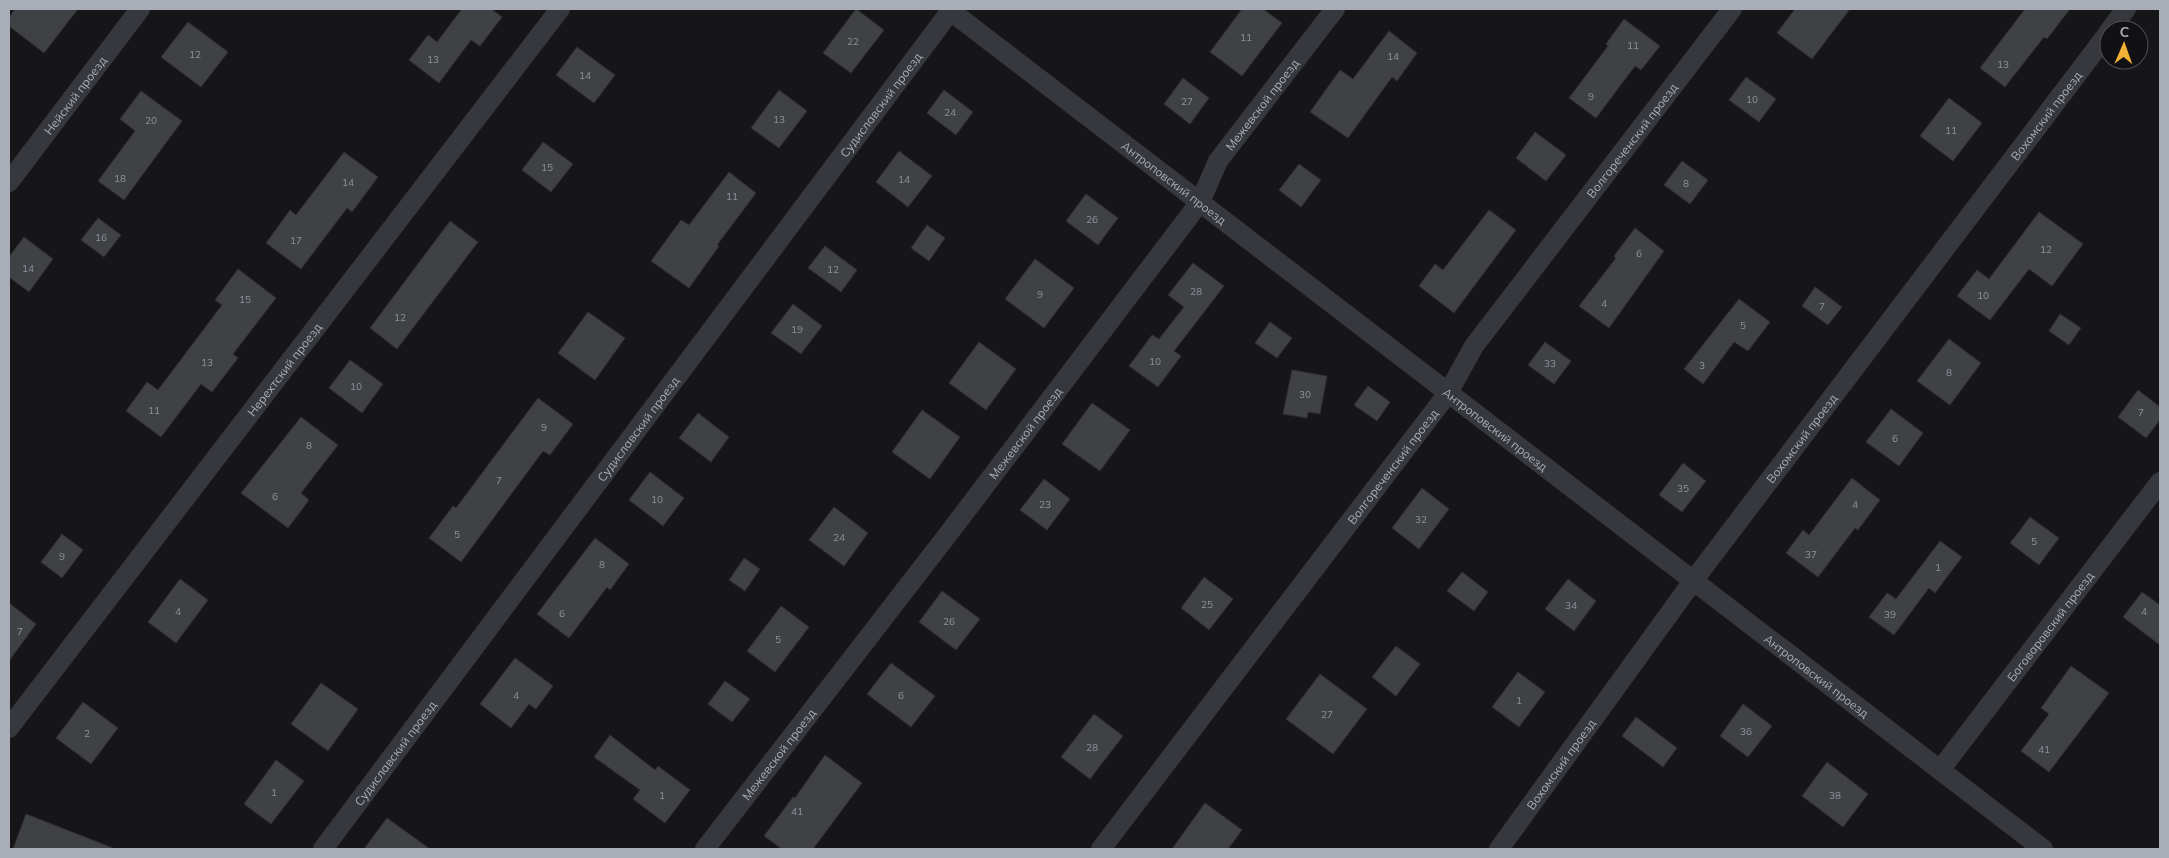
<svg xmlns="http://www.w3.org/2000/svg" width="2169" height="858" font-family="Mulish,sans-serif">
  <rect width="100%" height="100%" fill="#161618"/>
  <path fill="#404145" stroke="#303034" d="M15,9H78L44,53L9,26V17Z
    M462,9H491L502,17L480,46L471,40L439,83L409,60L428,35L437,42Z
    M856,9L884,30L851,73L823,53Z
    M1242,9H1263L1282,23L1242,76L1210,52Z
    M1795,9H1850L1812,59L1777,33Z
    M2025,9H2070L2047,39L2044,37L2005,87L1980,68Z
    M1624,19L1660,46L1641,70L1635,66L1596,118L1569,98L1608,46L1606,44Z
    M188,22L228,52L201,87L161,57Z
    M1389,31L1417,53L1397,81L1392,77L1348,138L1310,112L1340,70L1353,79Z
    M577,47L615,75L594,103L556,75Z
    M1746,77L1776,99L1759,122L1729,100Z
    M1183,78L1209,98L1190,124L1164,104Z
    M779,90L807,111L779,148L751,128Z
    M944,90L973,112L956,135L927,113Z
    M141,91L182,121L124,200L98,181L135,131L120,119Z
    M1949,98L1982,123L1953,161L1920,136Z
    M1535,132L1566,155L1546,181L1516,158Z
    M543,142L573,164L551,192L522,170Z
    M899,151L932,176L908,207L876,182Z
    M344,152L378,177L352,212L347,208L301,269L266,243L290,210L296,215Z
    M1682,161L1708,180L1690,204L1664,185Z
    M1299,164L1321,180L1301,207L1279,190Z
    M729,172L756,193L717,245L719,246L689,288L651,261L681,220L689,225Z
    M1086,194L1118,218L1098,245L1066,221Z
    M1489,210L1516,230L1454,313L1419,286L1435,264L1443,270Z
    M2039,212L2083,244L2052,286L2029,269L1990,320L1957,296L1977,270L1989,279Z
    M98,218L121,235L104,257L81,240Z
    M450,221L478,242L397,349L370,328Z
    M927,225L945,238L929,261L911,248Z
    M1635,228L1664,251L1609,328L1579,306L1616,258L1614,256Z
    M24,237L53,259L29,292L9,277V257Z
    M825,246L857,270L841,292L808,268Z
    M1035,259L1074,288L1044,328L1005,299Z
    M1193,263L1224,286L1174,351L1181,356L1158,387L1129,366L1152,335L1159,339L1184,307L1168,295Z
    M238,269L276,298L233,354L238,358L212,392L201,384L161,437L126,411L147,382L158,390L222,305L215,300Z
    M1815,287L1842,307L1828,325L1802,306Z
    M1739,299L1770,322L1748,351L1734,342L1703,384L1684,369Z
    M793,304L822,326L801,354L771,333Z
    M588,312L625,338L595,380L558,353Z
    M2060,314L2081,328L2069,345L2049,331Z
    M1270,322L1292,338L1277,358L1255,343Z
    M1949,339L1981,363L1950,405L1917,381Z
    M979,342L1016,369L986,410L949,383Z
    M1545,342L1571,361L1554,384L1528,365Z
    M350,360L383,384L362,413L329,388Z
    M1292,370L1327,376L1320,414L1308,412L1307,418L1283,414Z
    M1368,386L1390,402L1377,421L1354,405Z
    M2138,390L2160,407V420L2146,438L2118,417Z
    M538,398L573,424L550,455L543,451L461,562L429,538L453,506L456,508Z
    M1092,403L1130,430L1100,471L1062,444Z
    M1891,409L1923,433L1899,466L1866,442Z
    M922,410L960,437L930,479L892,452Z
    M698,413L729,437L711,462L679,438Z
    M301,417L338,445L301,493L309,500L288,528L241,493Z
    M1683,463L1706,481L1682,512L1659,495Z
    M650,472L684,498L663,526L629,500Z
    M1852,478L1880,500L1858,530L1855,528L1818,577L1786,553L1803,530L1809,535Z
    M1044,479L1070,499L1047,530L1020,510Z
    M1422,488L1449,509L1419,549L1392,528Z
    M834,507L868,533L844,566L809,540Z
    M2030,517L2059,538L2039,565L2010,543Z
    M62,534L83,550L62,578L41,562Z
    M595,538L629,564L610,590L607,587L569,638L537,614Z
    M1940,541L1962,557L1935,593L1929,588L1894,635L1869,617L1887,593L1896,599Z
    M744,558L760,569L745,591L729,580Z
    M1462,572L1488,592L1474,611L1447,591Z
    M1204,577L1233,599L1209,630L1181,608Z
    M180,579L208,600L176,643L148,622Z
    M1568,579L1596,601L1574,631L1545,609Z
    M942,591L980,619L956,650L919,622Z
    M2142,592L2160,605V645L2123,617Z
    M9,603L36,624L9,661Z
    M781,606L809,627L775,672L747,651Z
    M1396,646L1420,664L1396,696L1372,677Z
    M515,658L553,686L536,709L529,704L511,728L480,704Z
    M891,663L935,696L911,727L867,694Z
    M2071,666L2109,693L2049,772L2021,751L2049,714L2041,708Z
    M1518,672L1545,692L1519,727L1492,707Z
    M1320,674L1367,709L1333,754L1286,719Z
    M725,681L750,699L732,722L708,704Z
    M321,683L358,709L328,751L291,724Z
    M83,702L118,728L91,764L56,738Z
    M1743,704L1772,726L1748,757L1720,736Z
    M1094,714L1123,736L1090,779L1061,757Z
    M1636,717L1677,748L1663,767L1622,736Z
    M610,735L655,770L658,766L690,790L665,823L633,799L640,790L594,757Z
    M825,755L862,783L813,849H782L764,836L793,797L795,798Z
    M276,760L304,781L271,824L244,804Z
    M1827,762L1868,794L1843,827L1802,796Z
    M1205,803L1242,830L1228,849H1172Z
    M26,814L113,848V849H13Z
    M387,818L430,849H364Z"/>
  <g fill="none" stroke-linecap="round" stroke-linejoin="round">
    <g stroke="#37383d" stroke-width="20">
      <path id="s1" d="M948,9L2043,849"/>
      <path d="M2110,30L2126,9"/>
      <path id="s2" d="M9,182L140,9"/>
      <path id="s3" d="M9,728L560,9"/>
      <path id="s4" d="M1940,770L2160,482"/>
      <path id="s5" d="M323,849L952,9"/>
      <path id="s6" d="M705,849L949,533L1200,202L1218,161L1335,9"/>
      <path id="s7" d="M1101,849L1448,393L1474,346L1732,9"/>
      <path id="s8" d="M1499,849L1693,581L2109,32"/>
    </g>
  </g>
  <g text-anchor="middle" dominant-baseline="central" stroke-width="5" stroke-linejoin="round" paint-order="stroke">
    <g font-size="10" fill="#8e929b">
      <text x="1246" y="37">11</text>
      <text x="853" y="41">22</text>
      <text x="1633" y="45">11</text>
      <text x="195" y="54">12</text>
      <text x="1393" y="56">14</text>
      <text x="433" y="59">13</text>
      <text x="2003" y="64">13</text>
      <text x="585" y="75">14</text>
      <text x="1591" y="96">9</text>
      <text x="1752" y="99">10</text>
      <text x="1187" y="101">27</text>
      <text x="950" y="112">24</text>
      <text x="779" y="119">13</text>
      <text x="151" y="120">20</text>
      <text x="1951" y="130">11</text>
      <text x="547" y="167">15</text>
      <text x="120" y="178">18</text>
      <text x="904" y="179">14</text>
      <text x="348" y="182">14</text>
      <text x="1686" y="183">8</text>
      <text x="732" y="196">11</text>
      <text x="1092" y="219">26</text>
      <text x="101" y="237">16</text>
      <text x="296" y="240">17</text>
      <text x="2046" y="249">12</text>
      <text x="1639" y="253">6</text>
      <text x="28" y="268">14</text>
      <text x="833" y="269">12</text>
      <text x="1196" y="291">28</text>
      <text x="1040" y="294">9</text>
      <text x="1983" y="295">10</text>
      <text x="245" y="299">15</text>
      <text x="1604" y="303">4</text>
      <text x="1822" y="306">7</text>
      <text x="400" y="317">12</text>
      <text x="1743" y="325">5</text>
      <text x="797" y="329">19</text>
      <text x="1155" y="361">10</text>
      <text x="207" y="362">13</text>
      <text x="1550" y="363">33</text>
      <text x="1702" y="365">3</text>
      <text x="1949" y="372">8</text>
      <text x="356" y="386">10</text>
      <text x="1305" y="394">30</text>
      <text x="154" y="410">11</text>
      <text x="2141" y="412">7</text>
      <text x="544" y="427">9</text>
      <text x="1895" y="438">6</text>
      <text x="309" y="445">8</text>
      <text x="499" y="480">7</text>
      <text x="1683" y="488">35</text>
      <text x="275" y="496">6</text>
      <text x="657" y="499">10</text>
      <text x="1045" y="504">23</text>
      <text x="1855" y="504">4</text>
      <text x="1421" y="519">32</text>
      <text x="457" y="534">5</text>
      <text x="839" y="537">24</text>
      <text x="2034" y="541">5</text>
      <text x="1811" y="554">37</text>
      <text x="62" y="556">9</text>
      <text x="602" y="564">8</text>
      <text x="1938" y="567">1</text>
      <text x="1207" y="604">25</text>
      <text x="1571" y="605">34</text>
      <text x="178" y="611">4</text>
      <text x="2144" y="611">4</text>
      <text x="562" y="613">6</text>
      <text x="1890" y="614">39</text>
      <text x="949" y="621">26</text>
      <text x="20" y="631">7</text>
      <text x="778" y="639">5</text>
      <text x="516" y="695">4</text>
      <text x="901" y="695">6</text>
      <text x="1519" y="700">1</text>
      <text x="1327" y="714">27</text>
      <text x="1746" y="731">36</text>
      <text x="87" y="733">2</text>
      <text x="1092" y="747">28</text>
      <text x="2044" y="749">41</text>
      <text x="274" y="792">1</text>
      <text x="662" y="795">1</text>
      <text x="1835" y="795">38</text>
      <text x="797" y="811">41</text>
    </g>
    <g font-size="12" fill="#a8adb8" stroke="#111113">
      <text stroke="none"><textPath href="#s2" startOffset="109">Нейский проезд</textPath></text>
      <text stroke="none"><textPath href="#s5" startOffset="930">Судиславский проезд</textPath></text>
      <text stroke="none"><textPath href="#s6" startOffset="931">Межевской проезд</textPath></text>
      <text stroke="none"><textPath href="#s8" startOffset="915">Вохомский проезд</textPath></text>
      <text stroke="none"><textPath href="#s7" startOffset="886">Волгореченский проезд</textPath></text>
      <text stroke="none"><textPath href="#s1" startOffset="285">Антроповский проезд</textPath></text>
      <text stroke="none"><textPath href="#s3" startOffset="452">Нерехтский проезд</textPath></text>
      <text stroke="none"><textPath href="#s5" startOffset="525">Судиславский проезд</textPath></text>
      <text stroke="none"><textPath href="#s1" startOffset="690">Антроповский проезд</textPath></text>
      <text stroke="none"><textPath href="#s6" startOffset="525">Межевской проезд</textPath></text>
      <text stroke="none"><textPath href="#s8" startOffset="510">Вохомский проезд</textPath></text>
      <text stroke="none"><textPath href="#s7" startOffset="481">Волгореченский проезд</textPath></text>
      <text stroke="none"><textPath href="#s4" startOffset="181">Боговаровский проезд</textPath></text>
      <text stroke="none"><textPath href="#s1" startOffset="1095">Антроповский проезд</textPath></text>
      <text stroke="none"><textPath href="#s5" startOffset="120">Судиславский проезд</textPath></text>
      <text stroke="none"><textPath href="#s6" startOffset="120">Межевской проезд</textPath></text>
      <text stroke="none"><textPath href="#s8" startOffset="105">Вохомский проезд</textPath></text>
    </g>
  </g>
  <rect width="2169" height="858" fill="none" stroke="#a8adb8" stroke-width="20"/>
  <g transform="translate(2124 45) rotate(2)"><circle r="24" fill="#111113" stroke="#4d4f55"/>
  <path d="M0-4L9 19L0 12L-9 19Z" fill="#f2b134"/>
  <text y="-8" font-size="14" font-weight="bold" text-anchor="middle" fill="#a8adb8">С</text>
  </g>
</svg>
